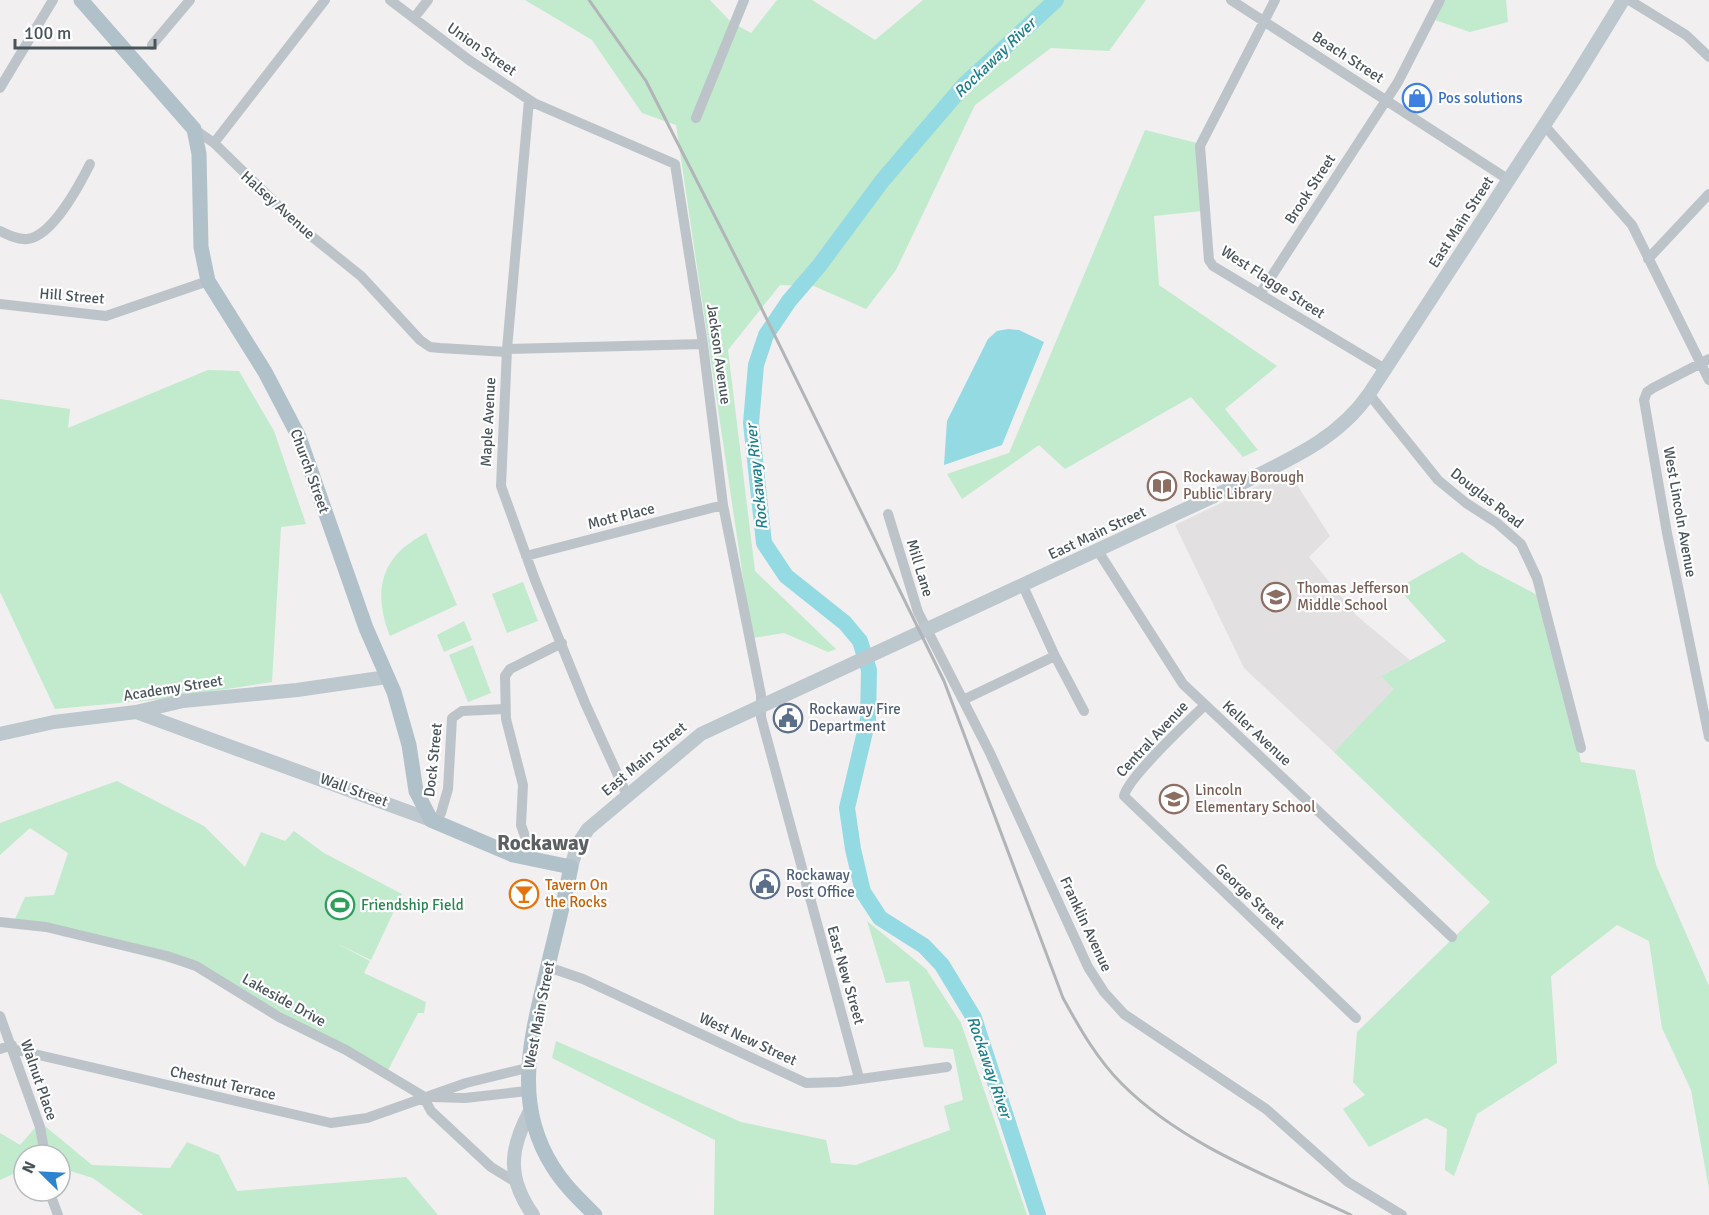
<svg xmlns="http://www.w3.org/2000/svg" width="1709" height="1215" font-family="Signika,sans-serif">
  <rect width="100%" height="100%" fill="#f1efef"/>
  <path fill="#e2e0e0" d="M1288,471L1330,536L1309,557L1357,616L1410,660L1381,676L1395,689L1334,752L1244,668L1175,525Z"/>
  <path fill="#c2eacd" d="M525,0H710L731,22L751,33L777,0H812L875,40L923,0H1146L1109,51L1051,48L975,105L896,270L866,309L814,286L780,285L728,350L755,571L836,649L828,652L784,633L752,638L676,125L642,113L592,40Z
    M1445,0H1506L1508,22L1470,32L1435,20Z
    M1145,130L1201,144L1202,211L1154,216L1159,285L1277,366L1225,409L1258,450L1243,457L1191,397L1065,469L1039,445L962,499L947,474L1009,453Z
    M208,370L239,371L274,431L306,524L281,527L272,682L163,699L55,709L0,592V399L70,409L68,428Z
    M426,533L457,605L390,636C372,590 381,556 426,533Z
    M1462,552L1478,564L1543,598L1581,762L1635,770L1656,865L1709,986V1189L1691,1090L1662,1028L1649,941L1617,925L1551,976L1557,1063L1477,1114L1454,1176L1445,1170L1447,1129L1426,1118L1369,1147L1343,1109L1365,1095L1353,1082L1357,1032L1490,902L1334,752L1394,689L1381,676L1446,641L1398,588Z
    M523,582L538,621L507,633L492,594Z
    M464,621L472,640L444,652L437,635Z
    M473,645L491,693L468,702L449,655Z
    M117,781L204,826L245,867L261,832L285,841L294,831L324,853L402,894L371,960L334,942L370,961L364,973L426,1002L424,1013H418L387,1072L217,976L15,919L25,897L54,895L68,853L30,828L0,855V823Z
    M867,921L926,969L961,1023L1027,1215H714L715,1140L552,1058L556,1041L741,1122L826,1140L831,1163L856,1165L950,1130L944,1106L963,1100L953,1049L924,1047L909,981L886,983Z
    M40,1122L92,1165L170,1168L187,1142L219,1155L237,1191L406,1177L438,1215H143L93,1178L60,1168V1155H24V1169L0,1180V1133L20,1145Z"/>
  <path fill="#94dae2" d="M1008,329L1019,330L1044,342L1002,445L944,465L947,421L988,339L997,331Z"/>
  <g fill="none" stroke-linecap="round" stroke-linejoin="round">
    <path stroke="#94dae2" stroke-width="16" d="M1038,1215L974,1018L942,965L924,946L880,918L863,892L853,849L847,808L868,719L869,670L860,641L845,623L786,576L764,543L751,423L756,365L766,335L789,301L819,266L882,181L964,85L1056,0"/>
    <path stroke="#bcc4ca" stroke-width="10" d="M390,0L469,60L534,103L675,164L703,344L723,505L761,695V717L859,1078
      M1231,0L1509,180
      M1275,0L1200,146L1209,260L1213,266L1385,369
      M1629,0L1686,35L1709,57
      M414,18L428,0
      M152,45L190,0
      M0,88L53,0
      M529,100L507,349L501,486L535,580L585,703L627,795
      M696,118L744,0
      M1544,125L1632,225L1709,380
      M194,129L214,143L300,227L361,276L420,340L430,347L440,348L507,352
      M214,143L325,0
      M0,231C8,235 18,240 27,239C52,237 80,184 90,164
      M1648,259L1709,194
      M1260,294L1398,82L1440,0
      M0,304L106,316L208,281
      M507,349L703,344
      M1709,359L1653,388L1647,392L1644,400L1667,533L1709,737
      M1369,394L1438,480L1466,503L1497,523L1521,544L1537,578L1581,748
      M888,514L918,612L990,753L1088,967L1104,992L1124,1014L1266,1109L1348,1182L1402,1215
      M1098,551L1183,684L1452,937
      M526,556L723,505
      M1023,586L1055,656
      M963,700L1055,656L1084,711
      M1205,705C1189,721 1128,777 1124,796L1356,1018
      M435,822L441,813L448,789L452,718L462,711L505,709
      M533,859L521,825L523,785L506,719L505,676L510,669L562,643
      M0,922L46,927L167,956L196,966L279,1017L346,1050L423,1096L431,1111L491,1167L514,1181
      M548,967L583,979L806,1083L839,1082L947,1067
      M0,1016L40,1127L45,1155
      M0,1049L12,1045
      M13,1049L331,1123L367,1118L466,1083L527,1068
      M432,1097L465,1098L527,1091
      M49,1191L58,1215"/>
    <path stroke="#bcc7ce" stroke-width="14" d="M136,712L431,820
      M0,734L54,722L136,712L183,701L297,690L387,677
      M571,867L578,844L588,829L701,734L1242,483C1290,459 1338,439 1369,394L1575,78L1623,0
      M530,1111C509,1150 507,1178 533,1215"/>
    <path stroke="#b1c1ca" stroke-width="15" d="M81,0L194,129L199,154L201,247L208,281L265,372L299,437L366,628L394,692L409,745L416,791L431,820L513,855L571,867C563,907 552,947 543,987C528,1050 516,1109 553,1167C564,1185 580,1200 595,1215"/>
    <path stroke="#b2b5b8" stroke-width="3" d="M589,0L646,81L755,295L944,681L1063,998C1080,1029 1097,1059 1122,1084C1184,1146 1273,1178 1351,1215"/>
  </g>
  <defs>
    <g id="shop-ring" transform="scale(1.5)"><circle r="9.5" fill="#fff" stroke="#3f7fe0" stroke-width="1.5"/><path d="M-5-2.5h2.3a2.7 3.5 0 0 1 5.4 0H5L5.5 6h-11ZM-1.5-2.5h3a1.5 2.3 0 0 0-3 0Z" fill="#3f7fe0"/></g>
    <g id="library-ring" transform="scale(1.5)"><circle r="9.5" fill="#fff" stroke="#8d6e63" stroke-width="1.5"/><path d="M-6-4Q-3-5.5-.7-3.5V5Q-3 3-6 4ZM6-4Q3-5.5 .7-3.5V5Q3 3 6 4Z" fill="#8d6e63"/></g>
    <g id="school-ring" transform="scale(1.5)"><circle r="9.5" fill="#fff" stroke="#8d6e63" stroke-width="1.5"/><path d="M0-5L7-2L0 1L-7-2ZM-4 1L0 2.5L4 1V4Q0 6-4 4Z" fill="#8d6e63"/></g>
    <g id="civic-ring" transform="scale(1.5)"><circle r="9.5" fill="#fff" stroke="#5c6f8a" stroke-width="1.5"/><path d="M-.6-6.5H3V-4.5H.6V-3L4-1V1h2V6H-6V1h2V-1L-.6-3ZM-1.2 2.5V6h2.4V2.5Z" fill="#5c6f8a"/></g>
    <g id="bar-ring" transform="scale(1.5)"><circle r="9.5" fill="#fff" stroke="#e8710a" stroke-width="1.5"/><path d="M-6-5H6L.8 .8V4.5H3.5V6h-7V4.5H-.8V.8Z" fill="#e8710a"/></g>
    <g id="stadium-ring" transform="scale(1.5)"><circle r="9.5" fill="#fff" stroke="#2e9e5b" stroke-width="1.5"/><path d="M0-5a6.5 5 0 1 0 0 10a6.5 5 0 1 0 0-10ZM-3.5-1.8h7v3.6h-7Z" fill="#2e9e5b"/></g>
  </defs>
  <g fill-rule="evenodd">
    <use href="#shop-ring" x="1417" y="98"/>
    <use href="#library-ring" x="1162" y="486"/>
    <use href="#school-ring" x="1276" y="597"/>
    <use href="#civic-ring" x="788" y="718"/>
    <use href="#school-ring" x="1174" y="799"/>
    <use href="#civic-ring" x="765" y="884"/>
    <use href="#bar-ring" x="524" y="894"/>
    <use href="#stadium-ring" x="340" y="905"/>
  </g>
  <g text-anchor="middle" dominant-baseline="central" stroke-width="4.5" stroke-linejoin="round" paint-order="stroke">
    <g font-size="15" fill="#49545a" stroke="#fff">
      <text transform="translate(482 49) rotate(35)">Union Street</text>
      <text transform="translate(1348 57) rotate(33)">Beach Street</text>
      <text transform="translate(1310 189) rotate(-57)">Brook Street</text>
      <text transform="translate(278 205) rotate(42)">Halsey Avenue</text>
      <text transform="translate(1461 222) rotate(-57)">East Main Street</text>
      <text transform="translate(1273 282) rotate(33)">West Flagge Street</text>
      <text transform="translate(72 296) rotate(5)">Hill Street</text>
      <text transform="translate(719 354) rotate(82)">Jackson Avenue</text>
      <text transform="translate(488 422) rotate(-87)">Maple Avenue</text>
      <text transform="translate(310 471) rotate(70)">Church Street</text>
      <text transform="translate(1487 498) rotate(38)">Douglas Road</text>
      <text transform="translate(1680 512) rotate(80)">West Lincoln Avenue</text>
      <text transform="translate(621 516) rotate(-14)">Mott Place</text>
      <text transform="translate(1097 533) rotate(-25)">East Main Street</text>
      <text transform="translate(920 568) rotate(73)">Mill Lane</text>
      <text transform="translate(173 688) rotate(-9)">Academy Street</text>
      <text transform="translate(1257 733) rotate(43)">Keller Avenue</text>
      <text transform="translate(1152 739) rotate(-47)">Central Avenue</text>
      <text transform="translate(644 759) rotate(-40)">East Main Street</text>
      <text transform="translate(433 760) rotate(-84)">Dock Street</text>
      <text transform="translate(354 790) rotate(20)">Wall Street</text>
      <text transform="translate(1250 896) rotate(43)">George Street</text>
      <text transform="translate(1086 924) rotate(65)">Franklin Avenue</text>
      <text transform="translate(846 975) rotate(74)">East New Street</text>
      <text transform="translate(284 1000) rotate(29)">Lakeside Drive</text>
      <text transform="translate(539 1015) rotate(-79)">West Main Street</text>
      <text transform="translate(748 1039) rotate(25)">West New Street</text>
      <text transform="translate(39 1080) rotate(71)">Walnut Place</text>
      <text transform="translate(223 1083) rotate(13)">Chestnut Terrace</text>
    </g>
    <g font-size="15" fill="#366cbe" stroke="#fff" text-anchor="start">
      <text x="1438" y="98">Pos solutions</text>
    </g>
    <g font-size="15" fill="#785e54" stroke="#fff" text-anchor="start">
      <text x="1183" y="477">Rockaway Borough<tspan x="1183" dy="17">Public Library</tspan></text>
      <text x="1297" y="588">Thomas Jefferson<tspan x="1297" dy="17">Middle School</tspan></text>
      <text x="1195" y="790">Lincoln<tspan x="1195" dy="17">Elementary School</tspan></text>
    </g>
    <g font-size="15" fill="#4e5e75" stroke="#fff" text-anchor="start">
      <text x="809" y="709">Rockaway Fire<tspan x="809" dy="17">Department</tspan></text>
      <text x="786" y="875">Rockaway<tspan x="786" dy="17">Post Office</tspan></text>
    </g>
    <g font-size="15" fill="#c56008" stroke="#fff" text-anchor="start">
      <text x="545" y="885">Tavern On<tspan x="545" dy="17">the Rocks</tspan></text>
    </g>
    <g font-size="15" fill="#27864d" stroke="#fff" text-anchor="start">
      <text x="361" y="905">Friendship Field</text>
    </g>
    <g font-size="16" font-style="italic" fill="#1b808c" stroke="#fff">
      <text transform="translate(995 58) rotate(-44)">Rockaway River</text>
      <text transform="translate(757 477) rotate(-96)">Rockaway River</text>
      <text transform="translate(989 1067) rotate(71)">Rockaway River</text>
    </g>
    <g font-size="21" font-weight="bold" fill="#5c6063" stroke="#fff">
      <text x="543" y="843">Rockaway</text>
    </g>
  </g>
  <g transform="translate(42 1173) rotate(294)"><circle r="28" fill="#ffffff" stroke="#b6bbbd" stroke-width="1.5"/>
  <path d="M0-4.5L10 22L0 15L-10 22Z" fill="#2d83cd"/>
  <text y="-9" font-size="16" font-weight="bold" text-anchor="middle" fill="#49545a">N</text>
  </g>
  <path d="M15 39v9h140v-9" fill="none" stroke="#49545a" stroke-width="3"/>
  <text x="24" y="39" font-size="18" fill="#49545a" stroke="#ffffff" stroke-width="4.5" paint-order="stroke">100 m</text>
</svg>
